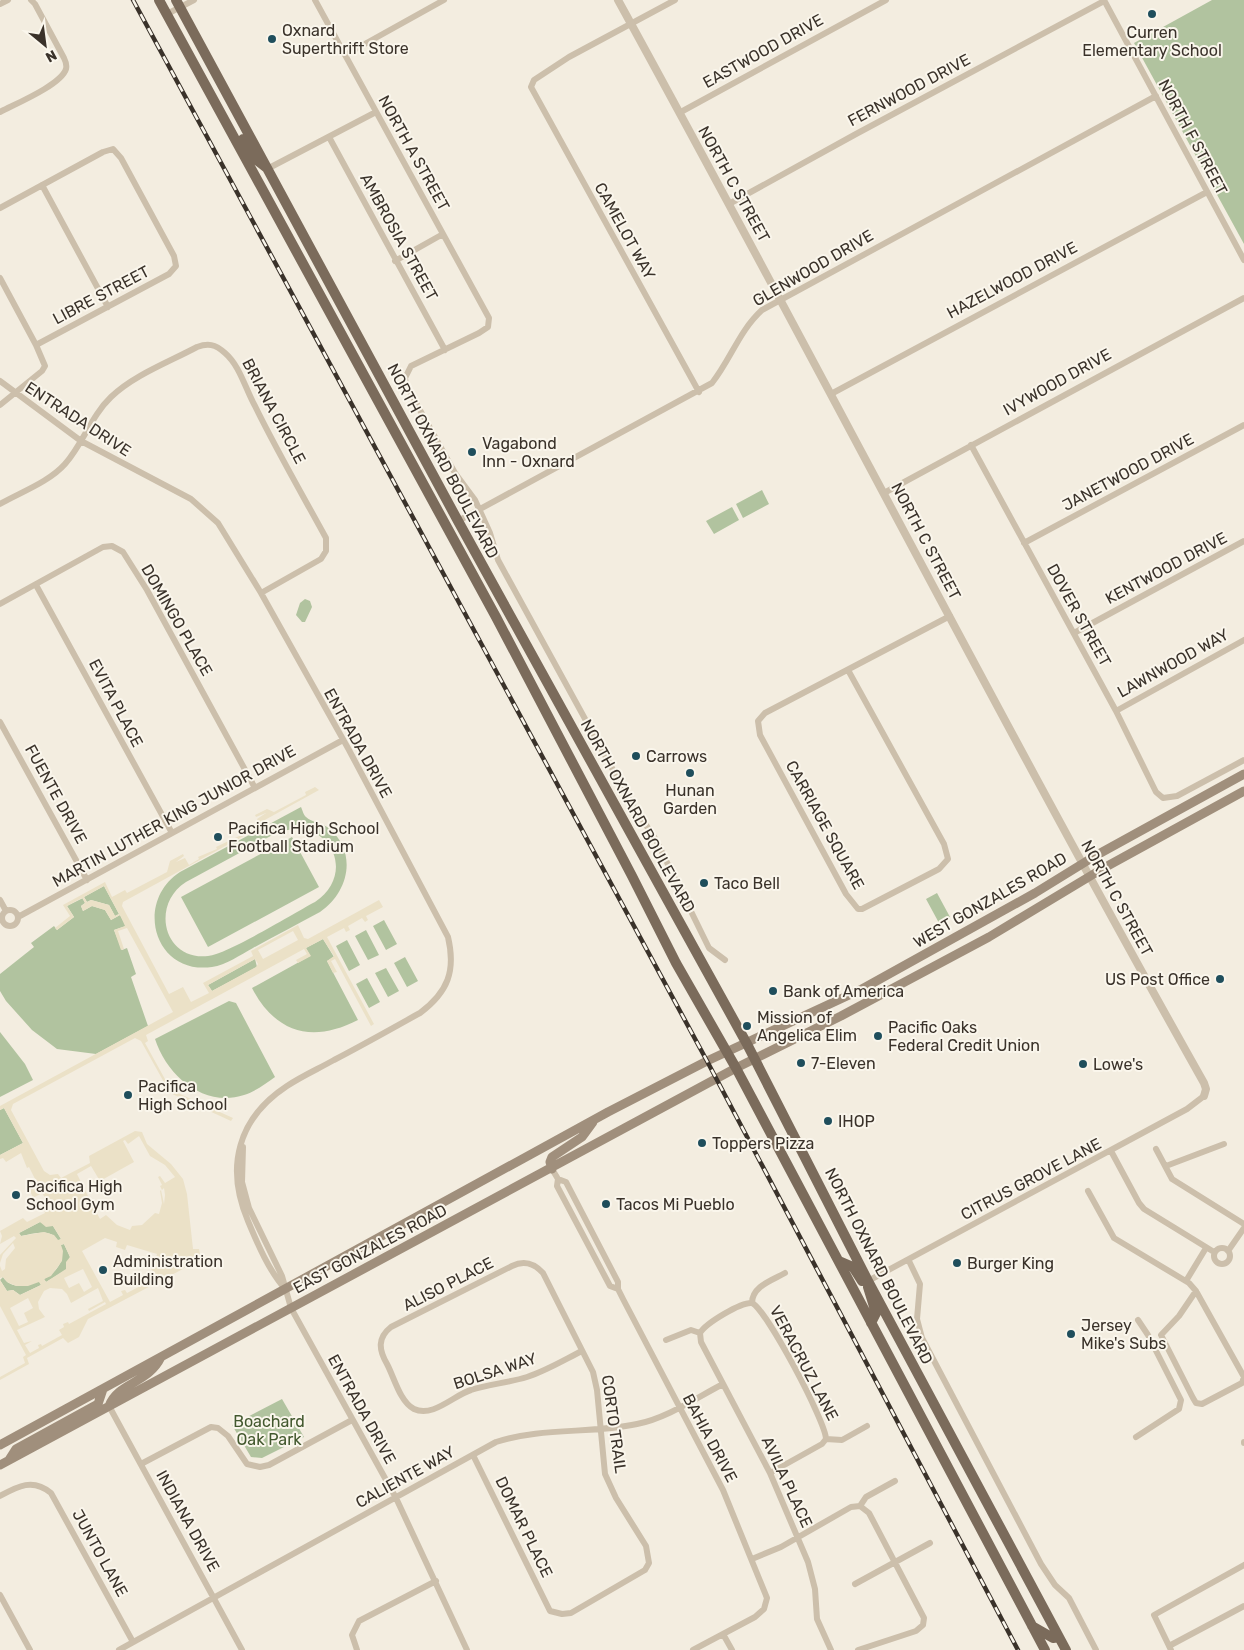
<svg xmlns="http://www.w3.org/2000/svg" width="1244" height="1650" font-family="Rubik,sans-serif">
  <rect width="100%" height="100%" fill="#f3ede0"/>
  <path fill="#b1c39f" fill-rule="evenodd" d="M1212,0H1244V244L1134,43Z
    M762,490L769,504L743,518L736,504Z
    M732,507L739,520L714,534L706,521Z
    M305,599L310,601L312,607L305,622H302L296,615L300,603Z
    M301,807C302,809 304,816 306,817C311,822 323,823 330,829C358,854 348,893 320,912C298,924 275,936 253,948C240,955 226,965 212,967C154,975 134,902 180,872ZM298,828C339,833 350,879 315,902C292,914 230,953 208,956C164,961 150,905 186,882L278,832Z
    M292,837L319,887L208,947L181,897Z
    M104,886L119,914L115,916L109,905L91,900L87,902L84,897Z
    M937,893L950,917L939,923L926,899Z
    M83,898L85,903L81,906L83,911L92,906L105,910L111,920L120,915L126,926L114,930L122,950L127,948L136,974L131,977L148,1026L96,1054L57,1049L32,1030L6,1001L0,991V974L34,947L31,943L54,926L57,930L74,917L67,906Z
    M384,920L397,944L386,950L373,926Z
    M366,930L379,955L368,960L355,936Z
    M323,939L334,957L327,961L358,1020C313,1043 276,1034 252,988L310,956L306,948Z
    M347,940L360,965L349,971L336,946Z
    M405,957L418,981L407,987L394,963Z
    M255,959L257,967L212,991L208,985Z
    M386,968L399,991L388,997L375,973Z
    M367,978L380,1002L369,1008L356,984Z
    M229,1001L236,1003L275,1077C265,1084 256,1091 244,1095C204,1108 167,1076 155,1039Z
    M0,1032L25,1064L33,1080L0,1097Z
    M4,1108L23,1143L0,1155V1110Z
    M40,1222L53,1226L61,1239L58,1241C50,1227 34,1234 21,1236L19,1233Z
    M64,1244L70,1257L66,1270L46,1282L44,1279C58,1271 65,1261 60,1245Z
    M3,1277C11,1290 27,1286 39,1281L41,1285L20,1295L13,1290L7,1291L0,1280Z
    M282,1399L304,1437L262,1458L251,1457L232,1425Z"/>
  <path fill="#ebe1c7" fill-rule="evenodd" d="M315,787L319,790L263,821L264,825L123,902L122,906L169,994L183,987L191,1002L209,993L203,983L253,956L251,951L298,925L304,938L308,939L379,900L383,907L366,916L368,920L365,922L362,918L348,926L350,930L346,932L344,928L327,937L374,1024L371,1026L335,959L331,961L337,972L333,973L327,961L334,956L323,939L306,948L311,956L298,963L296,960L307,954L304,949L146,1035L148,1041L145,1043L171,1090L233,1118L231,1121L170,1093L141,1041L135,1038L13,1104L11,1110L44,1171L50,1175L58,1174L61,1178L90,1163L89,1156L135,1131L142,1132L147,1144L171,1164L183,1179L187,1194L193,1249H199L200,1254L198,1259L181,1270L88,1319L79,1337L68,1343L63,1338L27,1358L29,1364L0,1380V1377L25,1363L23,1357L26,1355L0,1306V1280L7,1291L13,1290L20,1295L41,1285L39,1282L28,1286H16L7,1282L3,1277L0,1278V1266L2,1271L5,1269L6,1259L15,1248L13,1243L3,1254L0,1263V1255L16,1238L14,1236L0,1244L2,1236L0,1231L23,1218L27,1222L45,1213L44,1210L46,1208L48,1211L54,1208L49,1198L46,1199L42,1193L33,1198L29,1188L37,1183L29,1167L27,1168L21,1153L6,1162L3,1158L0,1159V1155L23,1143L4,1108L0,1110V1106L173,1012L127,928L118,931L124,949L121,950L114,930L125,926L120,915L111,920L105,910L92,906L83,911L81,906L85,903L82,898L67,906L74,917L57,930L55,928L70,916L63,905L105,882L112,897L125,890L127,893L167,872L170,861L183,854L184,856L176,862L185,858L189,865L199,859L198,857L217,849L216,847L260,826L257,819L266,813L256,817L255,815L267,809L274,812L306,795L305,792ZM104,886L119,914L115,916L109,905L91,900L87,902L84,897ZM293,931L298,940L263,959L258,950ZM255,959L258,964L256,967L212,991L208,985ZM139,1136L150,1156L165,1165L175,1177L165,1183L160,1176L158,1177L162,1185L160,1186L162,1190L164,1188L165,1195L164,1204L161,1190L160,1191L162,1203L159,1214L155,1213L142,1225L132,1226L130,1230L117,1225L106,1215L100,1219L93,1206L97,1204L96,1202L92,1204L77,1174L91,1166L100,1181L134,1162L123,1141L125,1140L128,1144ZM40,1222L46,1227L53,1226L61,1239L58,1240L54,1235L44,1232L21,1236L19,1233ZM105,1238L117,1242L116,1247L125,1250L127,1245L157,1254L153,1268L143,1259L141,1260L153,1271L150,1281L127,1293L125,1290L121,1291L123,1295L110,1302L82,1251ZM64,1244L70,1257L66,1262V1269L46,1282L44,1279L51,1276L62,1261L63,1251L61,1245ZM83,1269L92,1287L84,1292L79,1283L69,1288L64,1278ZM50,1288L62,1289L67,1294L71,1303L98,1288L103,1301L88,1309L89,1311L105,1302L106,1304L69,1324L68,1322L63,1324L64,1327L59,1330L62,1335L42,1346L41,1344L38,1345L39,1348L30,1353L25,1345L32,1341L24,1343L17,1330L45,1317L39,1309L38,1302L44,1291ZM28,1298L33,1308L24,1313L28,1322L19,1326L10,1308Z"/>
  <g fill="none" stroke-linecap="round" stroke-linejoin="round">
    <path stroke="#ccbfab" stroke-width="6" d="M315,0L489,318L488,327L479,333L411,366L405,378L406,385L455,473L475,500L490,533L498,560L630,801L656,840L709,948L725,960
      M675,0L569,57L534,80L531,87L699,392
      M1104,0L1244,260
      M0,4L8,0
      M167,14L194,0
      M345,55L444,0
      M0,112C15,104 61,85 66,69C67,65 66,62 64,58L35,4L31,0
      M679,113L886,0
      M329,137L445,350
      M269,168L376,112
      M42,185L108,307
      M729,204L856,134L1104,1
      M0,208L103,152L113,149L121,158L174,256L176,266L169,274L36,345
      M395,261L443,234
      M0,278L36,345L45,366L42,371L0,405
      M0,381L81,441L191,499L218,523L261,593L349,750L448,937C456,971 448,992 420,1013C391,1029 363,1045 334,1060C318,1069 302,1076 287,1086C238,1118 225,1167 248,1221C258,1245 269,1271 286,1290
      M831,394L1207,192
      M971,445L1116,711L1156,792L1163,798L1177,796L1244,760
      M884,493L1244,298
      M0,504C21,492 49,482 65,464C83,444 91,416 111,397C134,375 169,362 197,347C208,343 215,344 225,353C240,366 245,388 255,406C277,451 302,494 326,538V551L321,559L261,593
      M458,521L712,383C731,359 739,331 762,310L1156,96
      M1024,543L1244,425
      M36,585L172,833
      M0,604L103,547L112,546L123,552L147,590L255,788
      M1074,633L1244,541
      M848,670L944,844L948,859L939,869L862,909H858L846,894L760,735L758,721L765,713L950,616
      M1116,711L1244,640
      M0,722L87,880
      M0,900L6,911
      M2 918a8 8 0 1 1 16 0a8 8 0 1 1-16 0Z
      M18,917L343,740
      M243,1147L242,1182L249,1208L282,1276L291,1308L396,1498L467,1650
      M1156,1149L1172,1179L1244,1224
      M1111,1151L1139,1203L1144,1209L1214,1252
      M1166,1166L1224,1144
      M552,1169L558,1179L557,1186L610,1286L618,1289
      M558,1179L566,1182L618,1282V1289L623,1299L723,1490L767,1598L764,1609L755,1617L693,1650
      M1088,1191L1114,1238L1189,1283L1196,1291
      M1214 1256a8 8 0 1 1 16 0a8 8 0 1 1-16 0Z
      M1228,1251L1244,1228
      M909,1261L920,1284L917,1319L922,1338L1041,1564L1055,1585L1069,1598L1096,1650
      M868,1281L1187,1109L1204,1096
      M1186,1281L1206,1248
      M1196,1291L1244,1377L1242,1383L1202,1404L1196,1403L1193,1398L1161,1335L1179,1316Z
      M752,1303C766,1309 826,1422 826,1439
      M752,1303C752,1286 773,1280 785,1273
      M700,1333L701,1342L770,1473L808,1562L815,1589L817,1619L831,1650
      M666,1340L691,1330L700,1333C706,1323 741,1302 752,1303
      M109,1406L242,1650
      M1136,1437L1179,1409L1181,1400L1148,1335L1138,1320
      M826,1439L842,1440L867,1426
      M1244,1443V1442
      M473,1455L550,1611L562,1614L571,1613L645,1570L649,1563L646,1546L616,1498L605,1474L597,1390L593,1372L543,1273C534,1263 524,1260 512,1266L391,1327C377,1338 379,1350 387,1364C394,1377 400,1402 414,1409C433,1418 454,1395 471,1390C489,1384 508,1383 527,1377C546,1371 564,1360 582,1351
      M141,1464L211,1427L218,1428L228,1436L247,1464L260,1467L269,1465L352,1420
      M770,1473L822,1444L826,1439
      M0,1496C18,1486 33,1478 51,1493L133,1642
      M752,1559L781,1547L851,1507L860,1506L866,1497L895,1481
      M855,1584L930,1543
      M0,1595L30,1650
      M723,1634L732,1650
      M1169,1646L1244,1606
      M119,1650L496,1442C542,1427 591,1434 637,1424C667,1418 696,1398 723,1384
      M357,1650L352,1635L359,1621L436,1581
      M858,1650L916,1631L923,1625L924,1618L869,1513L860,1506
      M1171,1650L1154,1615L1244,1565"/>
    <path stroke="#ccbfab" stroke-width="8" d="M618,0C816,360 1003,726 1204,1083L1206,1089L1204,1096"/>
    <path stroke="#a08f7c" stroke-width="9" d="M552,1169L550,1162L552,1157L582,1137L593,1122
      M109,1406C118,1382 148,1384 161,1357
      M0,1445L608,1112L707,1061L862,989L1035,893L1095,856L1244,774
      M9,1460L16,1449L98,1404L103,1389
      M0,1465L736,1068L841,1016L989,937L1102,869L1244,791"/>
    <path stroke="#7b6b5b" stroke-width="10" d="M159,0L496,617L632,876L676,963L736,1068L1045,1650
      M176,0L458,521L747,1044L868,1281L1066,1650
      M243,139L254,158L267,168
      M839,1261L853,1267L862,1281
      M868,1287L876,1313L871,1323
      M1032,1626L1053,1638L1059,1637"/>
    <g stroke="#3a322a" stroke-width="4.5">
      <path id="rail" d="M133,0L707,1061L1018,1650"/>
    </g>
    <use href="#rail" stroke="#faf6ec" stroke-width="2.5" stroke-dasharray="8" stroke-linecap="butt"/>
  </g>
  <g fill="#1f4e5c" stroke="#faf6ec" stroke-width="2">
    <circle cx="1152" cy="14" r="5"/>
    <circle cx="272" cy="39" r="5"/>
    <circle cx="472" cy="452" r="5"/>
    <circle cx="636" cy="756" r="5"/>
    <circle cx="690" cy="773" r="5"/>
    <circle cx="218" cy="837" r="5"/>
    <circle cx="704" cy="883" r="5"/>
    <circle cx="1220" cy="979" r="5"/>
    <circle cx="773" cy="991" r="5"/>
    <circle cx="747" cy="1026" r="5"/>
    <circle cx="878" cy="1036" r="5"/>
    <circle cx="801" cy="1063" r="5"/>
    <circle cx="1083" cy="1064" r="5"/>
    <circle cx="128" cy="1095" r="5"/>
    <circle cx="828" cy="1121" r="5"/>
    <circle cx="702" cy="1143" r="5"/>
    <circle cx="16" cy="1195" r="5"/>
    <circle cx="606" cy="1204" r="5"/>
    <circle cx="957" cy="1263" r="5"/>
    <circle cx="103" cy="1270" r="5"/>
    <circle cx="1071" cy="1334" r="5"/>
  </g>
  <g text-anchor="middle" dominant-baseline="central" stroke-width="4" stroke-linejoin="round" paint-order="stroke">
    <g font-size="16" fill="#3a322a" stroke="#faf6ec" text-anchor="start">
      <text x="282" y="30">Oxnard<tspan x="282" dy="18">Superthrift Store</tspan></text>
      <text x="1152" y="32" text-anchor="middle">Curren<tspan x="1152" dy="18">Elementary School</tspan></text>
      <text x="482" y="443">Vagabond<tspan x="482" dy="18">Inn - Oxnard</tspan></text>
      <text x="646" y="756">Carrows</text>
      <text x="690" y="790" text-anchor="middle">Hunan<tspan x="690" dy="18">Garden</tspan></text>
      <text x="228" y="828">Pacifica High School<tspan x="228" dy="18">Football Stadium</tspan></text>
      <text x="714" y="883">Taco Bell</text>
      <text x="1210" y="979" text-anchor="end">US Post Office</text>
      <text x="783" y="991">Bank of America</text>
      <text x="757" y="1017">Mission of<tspan x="757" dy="18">Angelica Elim</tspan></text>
      <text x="888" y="1027">Pacific Oaks<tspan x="888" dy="18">Federal Credit Union</tspan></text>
      <text x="811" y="1063">7-Eleven</text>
      <text x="1093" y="1064">Lowe's</text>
      <text x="138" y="1086">Pacifica<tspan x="138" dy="18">High School</tspan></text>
      <text x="838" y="1121">IHOP</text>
      <text x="712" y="1143">Toppers Pizza</text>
      <text x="26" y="1186">Pacifica High<tspan x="26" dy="18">School Gym</tspan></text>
      <text x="616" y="1204">Tacos Mi Pueblo</text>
      <text x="113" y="1261">Administration<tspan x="113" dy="18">Building</tspan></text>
      <text x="967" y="1263">Burger King</text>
      <text x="1081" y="1325">Jersey<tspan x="1081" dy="18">Mike's Subs</tspan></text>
    </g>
    <g font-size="16" fill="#3a322a" stroke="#faf6ec">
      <text transform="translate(763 51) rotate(-29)">EASTWOOD DRIVE</text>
      <text transform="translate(909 90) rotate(-28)">FERNWOOD DRIVE</text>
      <text transform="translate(1193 137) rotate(62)">NORTH F STREET</text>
      <text transform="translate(414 153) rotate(61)">NORTH A STREET</text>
      <text transform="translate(734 184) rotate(61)">NORTH C STREET</text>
      <text transform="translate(625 231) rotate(61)">CAMELOT WAY</text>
      <text transform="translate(399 237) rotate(61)">AMBROSIA STREET</text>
      <text transform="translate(813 268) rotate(-30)">GLENWOOD DRIVE</text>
      <text transform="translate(1012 280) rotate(-28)">HAZELWOOD DRIVE</text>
      <text transform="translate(101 295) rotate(-28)">LIBRE STREET</text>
      <text transform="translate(1057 382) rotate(-29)">IVYWOOD DRIVE</text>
      <text transform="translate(274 411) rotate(62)">BRIANA CIRCLE</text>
      <text transform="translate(78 419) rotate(33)">ENTRADA DRIVE</text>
      <text transform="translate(443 461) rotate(62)">NORTH OXNARD BOULEVARD</text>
      <text transform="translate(1128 472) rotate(-28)">JANETWOOD DRIVE</text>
      <text transform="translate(926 541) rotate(62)">NORTH C STREET</text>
      <text transform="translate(1166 568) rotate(-28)">KENTWOOD DRIVE</text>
      <text transform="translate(1079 615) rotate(61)">DOVER STREET</text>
      <text transform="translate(177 620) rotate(60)">DOMINGO PLACE</text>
      <text transform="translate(1173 663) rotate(-29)">LAWNWOOD WAY</text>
      <text transform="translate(116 703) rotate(62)">EVITA PLACE</text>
      <text transform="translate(358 743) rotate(61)">ENTRADA DRIVE</text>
      <text transform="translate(56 794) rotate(61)">FUENTE DRIVE</text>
      <text transform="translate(174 816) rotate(-29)">MARTIN LUTHER KING JUNIOR DRIVE</text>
      <text transform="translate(638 816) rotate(61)">NORTH OXNARD BOULEVARD</text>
      <text transform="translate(825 825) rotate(61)">CARRIAGE SQUARE</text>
      <text transform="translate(1117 898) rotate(61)">NORTH C STREET</text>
      <text transform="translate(990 900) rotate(-30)">WEST GONZALES ROAD</text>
      <text transform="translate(1031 1179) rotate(-28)">CITRUS GROVE LANE</text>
      <text transform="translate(370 1249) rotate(-28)">EAST GONZALES ROAD</text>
      <text transform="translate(879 1266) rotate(63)">NORTH OXNARD BOULEVARD</text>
      <text transform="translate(448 1284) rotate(-27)">ALISO PLACE</text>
      <text transform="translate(804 1363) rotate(62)">VERACRUZ LANE</text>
      <text transform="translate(495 1371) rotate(-18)">BOLSA WAY</text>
      <text transform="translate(362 1409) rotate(61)">ENTRADA DRIVE</text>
      <text transform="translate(614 1424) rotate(82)">CORTO TRAIL</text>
      <text transform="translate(710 1438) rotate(62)">BAHIA DRIVE</text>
      <text transform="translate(405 1477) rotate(-29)">CALIENTE WAY</text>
      <text transform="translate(787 1482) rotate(65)">AVILA PLACE</text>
      <text transform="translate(188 1521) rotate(61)">INDIANA DRIVE</text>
      <text transform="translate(524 1527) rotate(64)">DOMAR PLACE</text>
      <text transform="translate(100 1553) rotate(61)">JUNTO LANE</text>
    </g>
    <g font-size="16" fill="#42582e" stroke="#faf6ec">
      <text x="269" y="1421">Boachard<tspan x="269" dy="18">Oak Park</tspan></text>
    </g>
  </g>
  <g transform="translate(45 45) rotate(151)" stroke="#faf6ec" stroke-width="4" paint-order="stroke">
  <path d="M0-4L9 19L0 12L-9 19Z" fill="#3a322a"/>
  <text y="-8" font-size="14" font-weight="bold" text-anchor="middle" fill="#3a322a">N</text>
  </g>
</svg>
